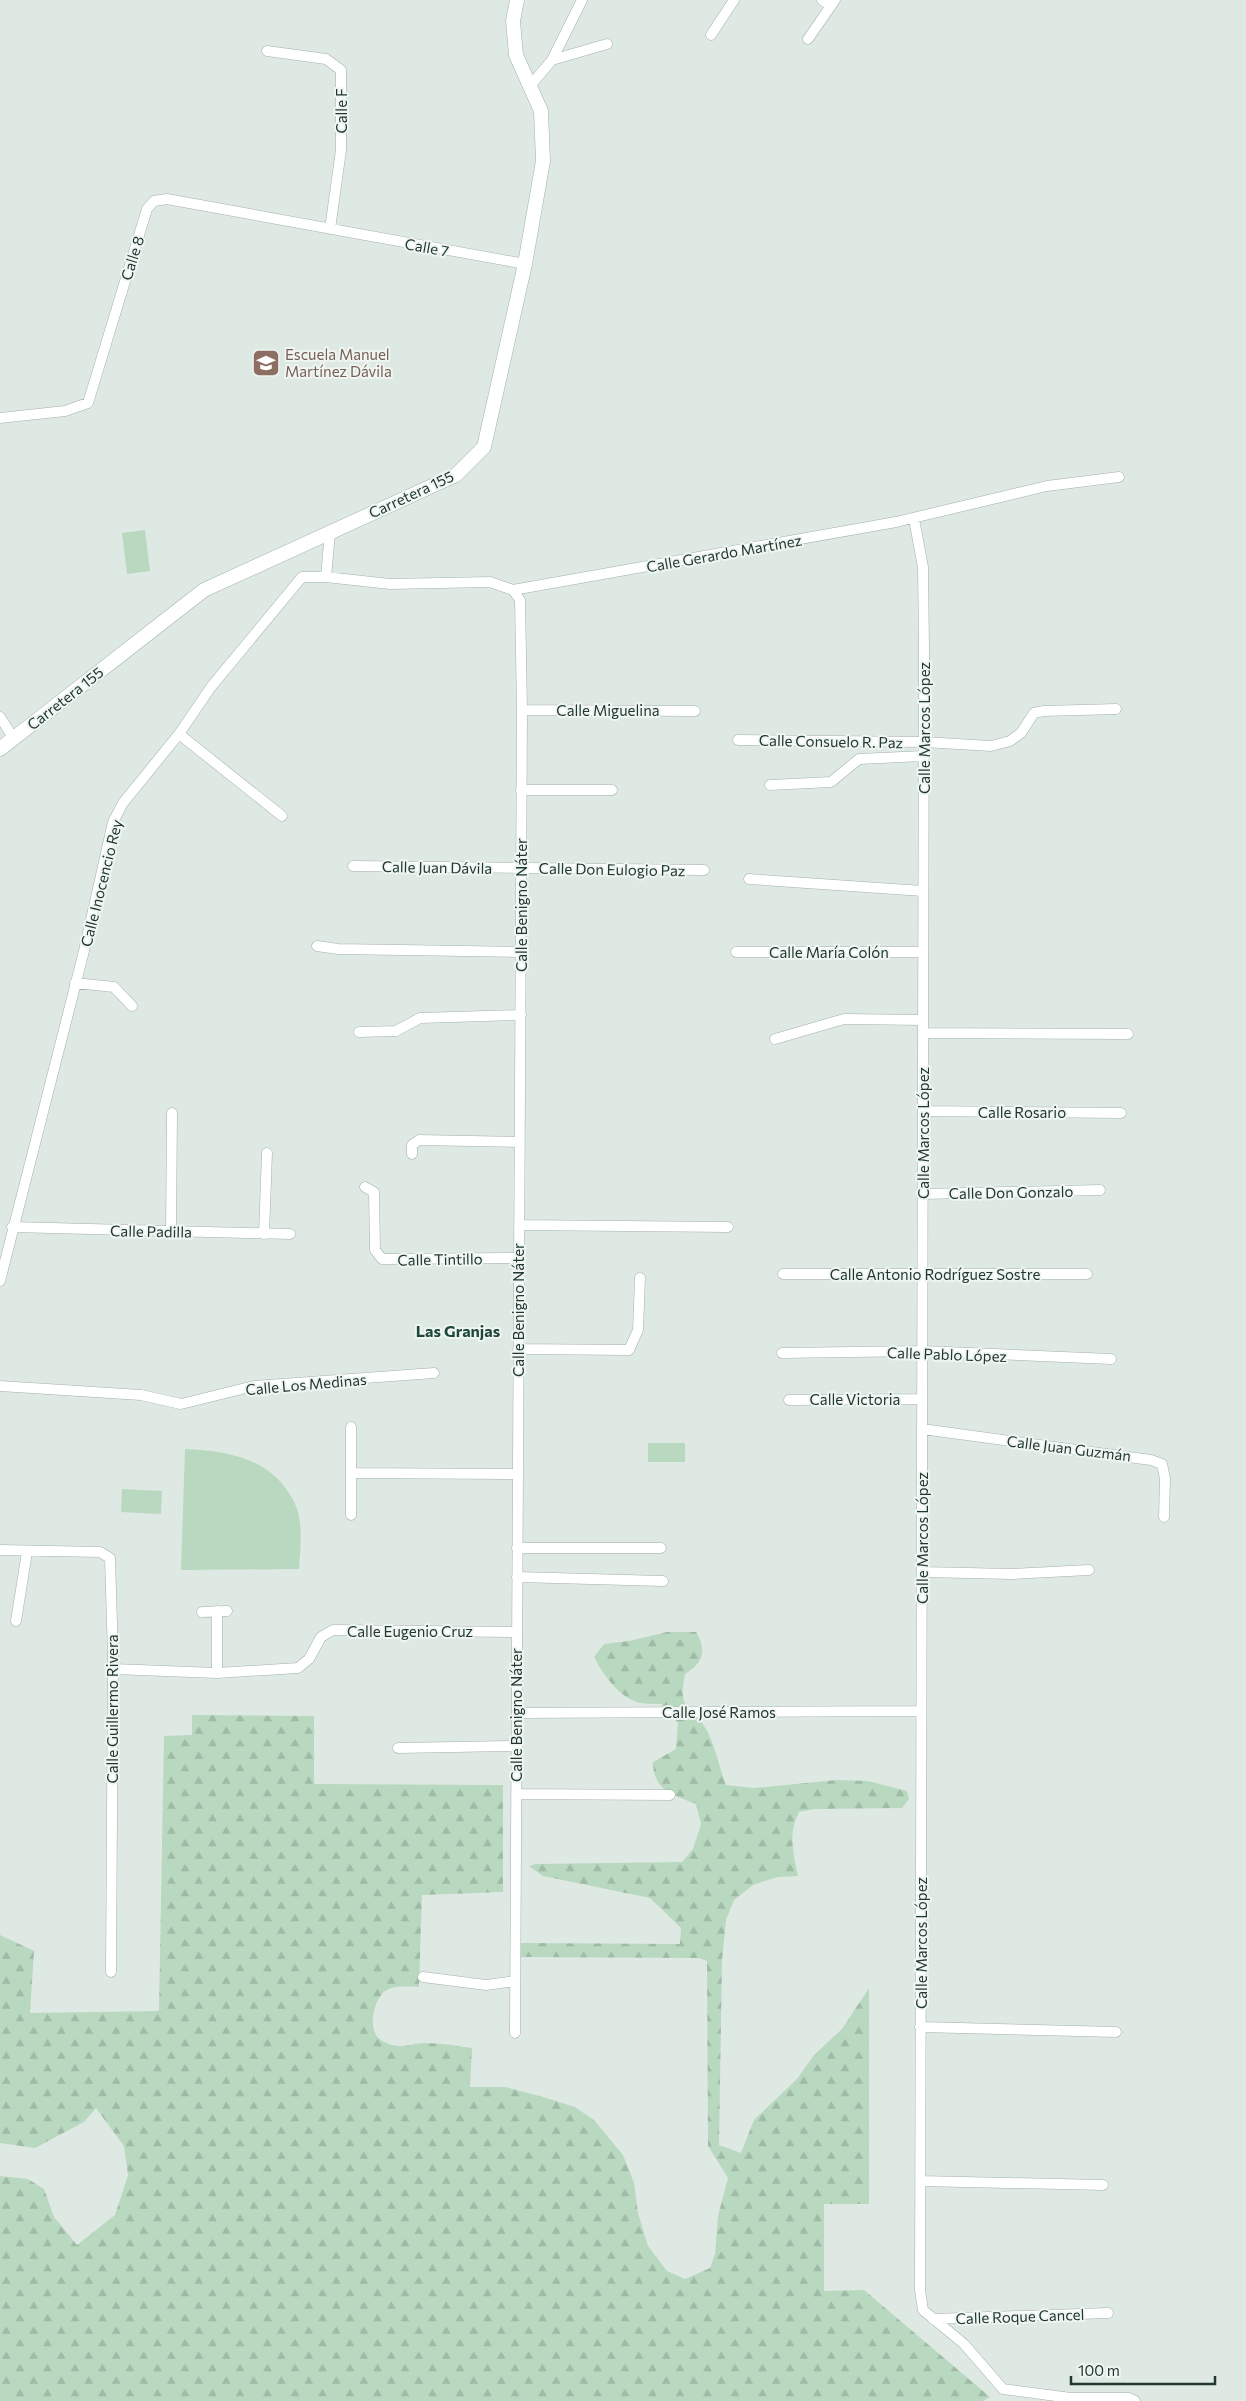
<svg xmlns="http://www.w3.org/2000/svg" width="1246" height="2401" font-family="Commissioner,sans-serif">
  <defs>
    <pattern id="forest-firs" width="22" height="20" patternUnits="userSpaceOnUse" patternTransform="scale(1.25)"><rect width="22" height="20" fill="#b9d8c0"/><path d="M5 1l3.5 6h-7zM16 11l3.5 6h-7z" fill="#9fbaa5"/></pattern>
  </defs>
  <rect width="100%" height="100%" fill="#dfe9e4"/>
  <path fill="url(#forest-firs)" d="M667,1632H696C708,1652 702,1663 685,1674C677,1712 691,1703 706,1729C714,1742 720,1770 726,1785L753,1788L837,1780L868,1781L907,1791L909,1799L902,1808L815,1809L799,1812C788,1833 793,1854 798,1876L777,1877L753,1885L734,1900L726,1920L722,1961L719,2145L741,2153L754,2120L797,2079L814,2055L842,2029L869,1988V2204H824V2291L864,2290L990,2397L983,2401H0V2176L28,2179L44,2189L54,2217L77,2245L115,2215L128,2175L124,2146L96,2108L84,2122L35,2148L0,2143V1935L34,1951L30,2013L159,2011L164,1736L192,1735V1715L314,1716V1784L503,1785V1892L422,1895L419,1987C408,1987 391,1984 382,1994C372,2005 367,2035 384,2042C406,2051 406,2043 425,2043C441,2043 457,2046 472,2048L470,2087H505L543,2097L575,2107L594,2120L623,2155L634,2183L638,2213L648,2246L667,2271L685,2279L710,2268L715,2254L718,2216L728,2178L708,2146L707,1961L699,1958L519,1957L520,1943L680,1944L681,1928L650,1898L543,1876L529,1866L536,1864L682,1862L693,1849L701,1824L696,1804C673,1795 653,1790 653,1762L676,1749L678,1723L661,1704C654,1704 645,1704 637,1702C619,1697 602,1673 594,1657L604,1644L629,1641Z"/>
  <path fill="#b9d8c0" d="M145,530L150,571L127,574L122,533Z
    M648,1443H685V1462H648Z
    M185,1449C230,1451 274,1459 295,1504C304,1523 300,1549 299,1569L181,1570Z
    M122,1489L162,1491L161,1514L121,1512Z"/>
  <g fill="none" stroke-linecap="round" stroke-linejoin="round">
    <g stroke="#a3b0aa" stroke-width="11">
      <path id="street" d="M822,0L831,6
        M711,35L734,0
        M808,39L835,0
        M267,51L326,59L341,70V150L330,229
        M552,60L607,44
        M530,86L552,60L582,0
        M0,418L65,411L88,403L147,209L154,201L167,199L525,264
        M914,519L923,567L924,648L920,2290L923,2310L964,2344L1003,2389L1071,2398H1129L1135,2401
        M326,577L330,532
        M513,590L520,600L522,710L515,2033
        M522,710L695,711
        M0,717L14,739
        M179,734L282,816
        M738,740L924,742L991,746L1010,741L1021,733L1034,713L1044,711L1116,709
        M770,785L831,782L859,759L924,756
        M521,790H612
        M353,866L704,870
        M749,879L923,891
        M317,946L338,949L520,952
        M736,952H923
        M75,983L114,987L132,1006
        M359,1032L396,1031L420,1018L521,1015
        M923,1033L1128,1034
        M775,1039L844,1019L923,1020
        M923,1111L1121,1113
        M412,1154V1145L419,1140L520,1142
        M365,1187L374,1192L375,1250L382,1259L518,1258
        M923,1194L1100,1190
        M519,1225L728,1227
        M12,1227L290,1234
        M171,1231L172,1113
        M264,1234L267,1153
        M783,1274H1087
        M0,1281L83,955L113,822L123,803L179,734L211,687L302,577H326L390,584L490,582L513,590L896,522L1047,486L1119,477
        M518,1349L629,1350L638,1330L640,1278
        M782,1353L922,1351L1111,1359
        M0,1386L141,1395L181,1404L254,1386L434,1373
        M789,1400L922,1399
        M351,1427V1515
        M922,1429L1151,1460L1162,1464L1165,1479L1164,1517
        M351,1473L518,1474
        M517,1548H661
        M0,1550L100,1552L110,1558L113,1656L111,1972
        M922,1572L1012,1574L1089,1570
        M517,1577L663,1581
        M217,1611V1673
        M202,1612L227,1611
        M16,1621L27,1552
        M113,1669L217,1673L298,1668L309,1659L321,1637L333,1630L516,1632
        M517,1713L921,1711
        M398,1748L517,1746
        M516,1794L670,1795
        M423,1977L486,1985L515,1981
        M920,2027L1116,2032
        M920,2181L1103,2185
        M933,2319L1108,2313"/>
    </g>
    <g stroke="#9fb3ab" stroke-width="15">
      <path id="secondary" d="M0,749L204,590L456,475L484,447L525,264L543,161L541,111L516,55L513,21L517,0"/>
    </g>
    <use href="#street" stroke="#fff" stroke-width="10"/>
    <use href="#secondary" stroke="#fff" stroke-width="14"/>
  </g>
  <defs>
    <g id="school-square" transform="scale(1.4375)"><rect x="-9" y="-9" width="18" height="18" rx="4" fill="#8d6e63" stroke="#eff6f2"/><path d="M0-5L7-2L0 1L-7-2ZM-4 1L0 2.5L4 1V4Q0 6-4 4Z" fill="#fff"/></g>
  </defs>
  <g fill-rule="evenodd">
    <use href="#school-square" x="266" y="363"/>
  </g>
  <g text-anchor="middle" dominant-baseline="central" stroke-width="4" stroke-linejoin="round" paint-order="stroke">
    <g font-size="15" fill="#223730" stroke="#eff6f2">
      <text transform="translate(341 111) rotate(-90)">Calle F</text>
      <text transform="translate(427 247) rotate(10)">Calle 7</text>
      <text transform="translate(132 258) rotate(-73)">Calle 8</text>
      <text transform="translate(411 494) rotate(-25)">Carretera 155</text>
      <text transform="translate(724 553) rotate(-10)">Calle Gerardo Martínez</text>
      <text transform="translate(65 698) rotate(-38)">Carretera 155</text>
      <text x="608" y="710">Calle Miguelina</text>
      <text transform="translate(924 728) rotate(-90)">Calle Marcos López</text>
      <text transform="translate(831 741) rotate(1)">Calle Consuelo R. Paz</text>
      <text transform="translate(437 867) rotate(1)">Calle Juan Dávila</text>
      <text transform="translate(612 869) rotate(1)">Calle Don Eulogio Paz</text>
      <text transform="translate(101 883) rotate(-76)">Calle Inocencio Rey</text>
      <text transform="translate(521 905) rotate(-90)">Calle Benigno Náter</text>
      <text x="829" y="952">Calle María Colón</text>
      <text x="1022" y="1112">Calle Rosario</text>
      <text transform="translate(923 1133) rotate(-90)">Calle Marcos López</text>
      <text transform="translate(1011 1192) rotate(-1)">Calle Don Gonzalo</text>
      <text transform="translate(151 1231) rotate(1)">Calle Padilla</text>
      <text transform="translate(440 1259) rotate(-1)">Calle Tintillo</text>
      <text x="935" y="1274">Calle Antonio Rodríguez Sostre</text>
      <text transform="translate(518 1310) rotate(-90)">Calle Benigno Náter</text>
      <text transform="translate(947 1354) rotate(2)">Calle Pablo López</text>
      <text transform="translate(306 1384) rotate(-5)">Calle Los Medinas</text>
      <text x="855" y="1399">Calle Victoria</text>
      <text transform="translate(1069 1448) rotate(7)">Calle Juan Guzmán</text>
      <text transform="translate(922 1538) rotate(-90)">Calle Marcos López</text>
      <text x="410" y="1631">Calle Eugenio Cruz</text>
      <text transform="translate(112 1709) rotate(-90)">Calle Guillermo Rivera</text>
      <text x="719" y="1712">Calle José Ramos</text>
      <text transform="translate(516 1715) rotate(-90)">Calle Benigno Náter</text>
      <text transform="translate(921 1943) rotate(-90)">Calle Marcos López</text>
      <text transform="translate(1020 2316) rotate(-2)">Calle Roque Cancel</text>
    </g>
    <g font-size="15" fill="#785e54" stroke="#eff6f2" text-anchor="start">
      <text x="285" y="354">Escuela Manuel<tspan x="285" dy="17">Martínez Dávila</tspan></text>
    </g>
    <g font-size="16" font-weight="bold" fill="#20473c" stroke="#eff6f2">
      <text x="458" y="1330">Las Granjas</text>
    </g>
  </g>
  <path d="M1071 2376v8h144v-8" fill="none" stroke="#223730" stroke-width="2.5"/>
  <text x="1078" y="2376" font-size="15" fill="#223730" stroke="#eff6f2" stroke-width="4" paint-order="stroke">100 m</text>
</svg>
